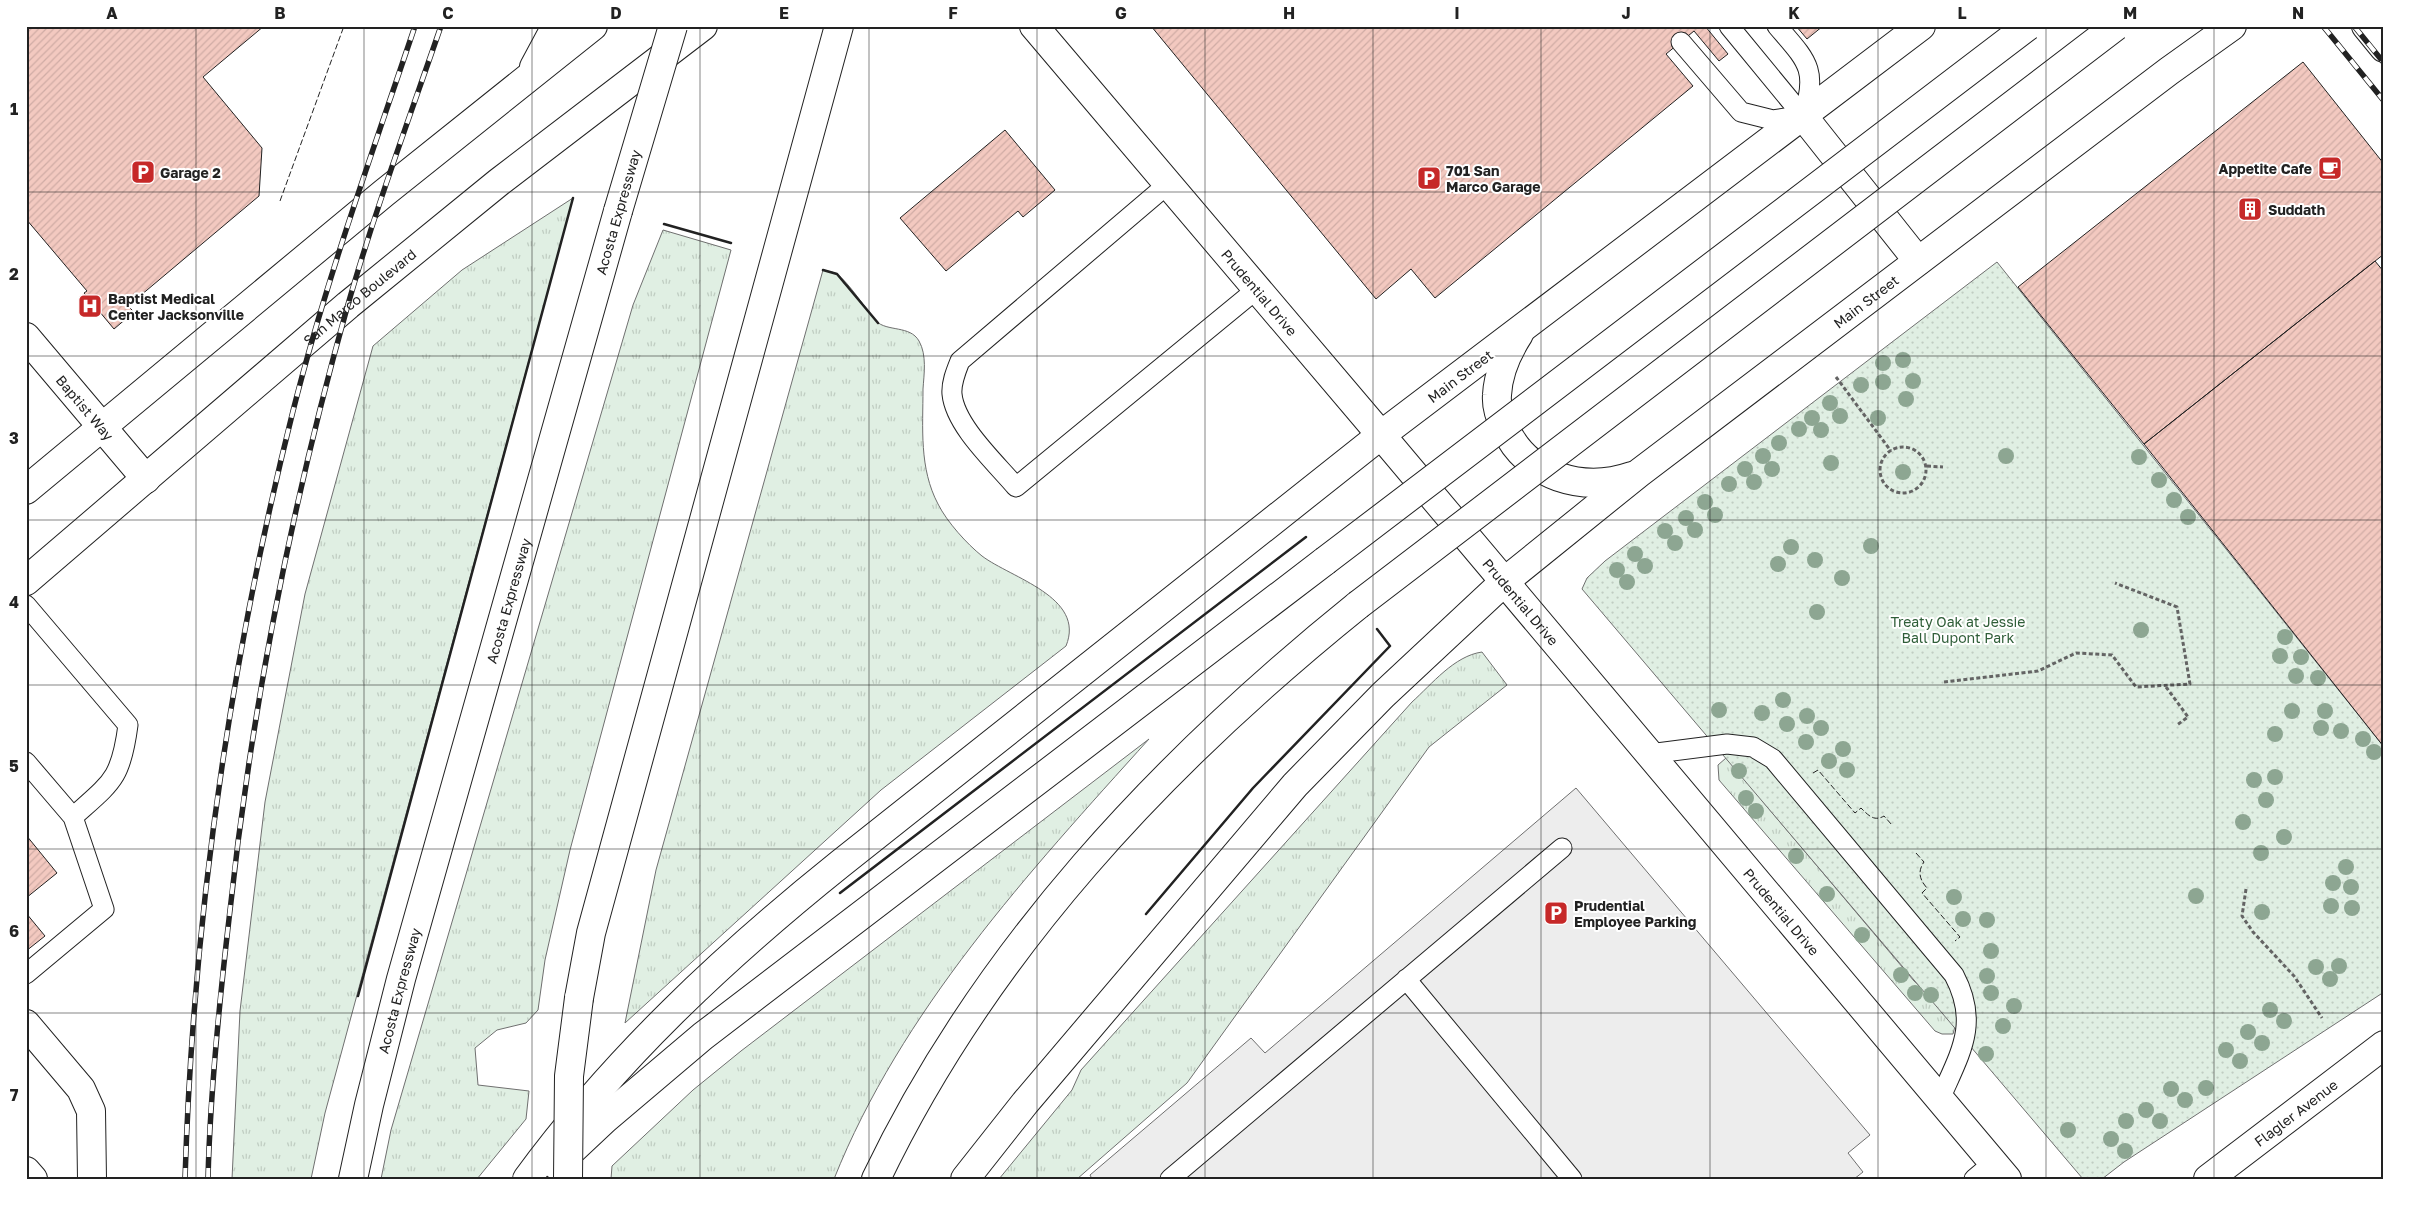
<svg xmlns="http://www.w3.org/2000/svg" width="2410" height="1205" font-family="'Golos Text',sans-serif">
  <defs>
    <pattern id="grass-tufts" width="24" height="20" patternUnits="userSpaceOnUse" patternTransform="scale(1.25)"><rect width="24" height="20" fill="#e0efe3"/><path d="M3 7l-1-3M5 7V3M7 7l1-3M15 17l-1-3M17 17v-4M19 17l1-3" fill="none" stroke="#c0cdc2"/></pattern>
    <pattern id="park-dots" width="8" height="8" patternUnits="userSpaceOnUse" patternTransform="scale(1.25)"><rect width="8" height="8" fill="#e0efe3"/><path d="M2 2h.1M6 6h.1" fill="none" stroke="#c0cdc2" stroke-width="1.8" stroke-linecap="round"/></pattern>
    <pattern id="building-hatch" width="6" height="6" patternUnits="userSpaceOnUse" patternTransform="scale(1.25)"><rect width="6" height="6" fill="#f3c9c0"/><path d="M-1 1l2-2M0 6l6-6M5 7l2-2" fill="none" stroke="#d0aca5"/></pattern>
  </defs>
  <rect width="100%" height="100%" fill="#fff"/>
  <path fill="url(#grass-tufts)" stroke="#6f6f6f" d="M573,198L325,1113L311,1179H232L240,1011L265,802L305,594L373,346L462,270Z
    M663,230L731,250L570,850L545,960L538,1010L526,1023L497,1030L475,1048L478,1085L529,1091L526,1119L477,1179H381L391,1130L633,305Z
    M823,270C827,271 834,272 837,274C849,283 865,308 876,321C887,332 910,325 919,341C927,355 924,374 923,389C923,428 919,468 938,504C947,522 967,544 982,556C1011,578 1086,597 1066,646L881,790L625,1023L656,870Z
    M1482,652L1507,685L1429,747L1187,1083L1077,1179H999L1072,1090L1081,1070L1412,702C1432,684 1454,656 1482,652Z
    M1149,739C1029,872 901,1011 834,1179H611L612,1166L693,1090L741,1051Z
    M1726,758L1763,789L1764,803L1914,981L1957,1019L1953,1034H1942L1935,1031L1719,780L1718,765Z"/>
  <path fill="url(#park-dots)" stroke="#6f6f6f" d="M1997,262L2384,747V992L2124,1162L2102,1179H2083L1582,589L1587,578L1605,561Z"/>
  <path fill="#ededed" stroke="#6f6f6f" d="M1576,788L1870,1135L1848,1153L1863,1172L1854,1179H1092L1090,1175L1251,1038L1265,1053Z"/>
  <path fill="url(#building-hatch)" stroke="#222" d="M26,26H264L203,77L262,148L259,196L128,306L134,312L114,329L84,293L87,291L26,219Z
    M1151,26H1705L1728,54L1719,61L1694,31L1666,54L1693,86L1435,298L1411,269L1376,299Z
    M1796,26H1823L1807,39Z
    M2303,62L2384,164V254L2144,444L2018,287Z
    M1005,130L1055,190L1023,217L1018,211L946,271L900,218Z
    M2375,261L2384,272V747L2144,444Z
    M26,835L57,873L26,898Z
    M26,913L45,936L26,951Z"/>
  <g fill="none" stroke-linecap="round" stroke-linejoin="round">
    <g stroke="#222" stroke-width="21">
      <path id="service" d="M1729,26L1803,116
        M1777,26C1806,60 1819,69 1803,116
        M1681,42L1741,112L1773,120L1799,116
        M1168,184L960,361C956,371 951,383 952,394C955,426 996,463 1016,487L1257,289
        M26,605L128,725C121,779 112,782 73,817
        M1649,754L1727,744L1753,747L1773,759L1954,975C1980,1024 1960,1053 1940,1099
        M26,762L73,817L104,909L26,974
        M1406,979L1572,1179
        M1170,1179L1562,848
        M1974,1179L1993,1163"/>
    </g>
    <g stroke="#222" stroke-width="30">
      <g id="minor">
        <path d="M2366,26L2384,48"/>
        <path id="s1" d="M26,337L146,479"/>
        <path d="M26,1024L81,1089L91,1111L92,1179"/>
        <path id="s2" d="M2208,1179L2384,1045"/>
      </g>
    </g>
    <g stroke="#222" stroke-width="30">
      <g id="secondary">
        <path id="s3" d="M1034,26L1381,435"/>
        <path d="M534,67L556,26"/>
        <path d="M26,490L384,193L593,26"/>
        <path id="s4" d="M26,581L348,305L499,182L703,26"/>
      </g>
    </g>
    <g stroke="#222" stroke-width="30">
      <g id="primary">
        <path id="s5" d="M1921,26L1381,435L2007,1179"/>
        <path d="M1803,116L1918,261"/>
        <path d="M1519,334C1508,351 1498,374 1497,395C1496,406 1500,418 1505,428C1527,477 1583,493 1632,476"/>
        <path id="s6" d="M1504,582L1639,473L2169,71L2232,26"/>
      </g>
    </g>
    <g stroke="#222" stroke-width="30">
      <g id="motorway">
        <path d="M579,998L591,933L839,26"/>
        <path d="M556,1165L605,1119L703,1036L1325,561"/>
        <path d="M26,1171L33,1179"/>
        <path id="s7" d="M353,1179L369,1105L401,979L618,211"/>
        <path d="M527,1179C615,1059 724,957 840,864L1381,435"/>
        <path d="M876,1179C986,949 1162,763 1358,605"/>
        <path d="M965,1179L1025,1103L1295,785L1383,695L1504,582"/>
      </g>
    </g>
    <path stroke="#646464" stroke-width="3" stroke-dasharray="4 2.5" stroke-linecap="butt" d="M1836,377L1891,451
      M1880 470a23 23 0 1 1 46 0a23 23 0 1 1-46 0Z
      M1927,466L1943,467
      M1944,682L2038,671L2076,653L2112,655L2136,687L2190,684L2177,607L2115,583
      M2166,687L2188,717L2177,725
      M2246,889L2242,916L2253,932L2294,976L2322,1018"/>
    <use href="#service" stroke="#fff" stroke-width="19"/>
    <use href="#minor" stroke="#fff" stroke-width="28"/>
    <use href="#secondary" stroke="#fff" stroke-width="28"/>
    <use href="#primary" stroke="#fff" stroke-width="28"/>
    <use href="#motorway" stroke="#fff" stroke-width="28"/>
    <g stroke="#222" stroke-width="5.5">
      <path id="rail" d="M2323,26L2384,101
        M2354,26L2384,63
        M185,1179C193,919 230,662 293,411C326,280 372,154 415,26
        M208,1179C210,1092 219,1005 229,919C251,712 291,507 347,308C374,213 409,119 441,26"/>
    </g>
    <use href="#rail" stroke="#fff" stroke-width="4" stroke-dasharray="11" stroke-linecap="butt"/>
    <g stroke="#222" stroke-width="30" stroke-linecap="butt">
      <path id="motorway-bridge" d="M618,211L673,26
        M1325,561L2028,26
        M1358,605L2116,26
        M568,1179L569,1076L579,998"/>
    </g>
    <use href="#motorway-bridge" stroke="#fff" stroke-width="28"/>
    <path stroke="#222" stroke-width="1" stroke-dasharray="6 2.5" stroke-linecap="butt" d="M280,201L344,26
      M1813,773L1818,770L1855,813L1861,808C1868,815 1874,822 1884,816L1892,825
      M1916,853L1924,862C1917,872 1920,880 1927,888L1922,893L1960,937L1955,941"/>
    <path stroke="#222" stroke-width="2.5" d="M664,224L731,243
      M823,270L837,274L878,323
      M840,893L1306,537
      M1146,914L1253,788L1390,646L1377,629
      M358,996L573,198"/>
  </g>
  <g fill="#8da692">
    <circle cx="1903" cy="360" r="8"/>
    <circle cx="1883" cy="363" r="8"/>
    <circle cx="1913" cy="381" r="8"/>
    <circle cx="1883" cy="382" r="8"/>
    <circle cx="1861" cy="385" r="8"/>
    <circle cx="1906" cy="399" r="8"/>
    <circle cx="1830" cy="403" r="8"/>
    <circle cx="1840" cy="416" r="8"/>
    <circle cx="1812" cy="418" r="8"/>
    <circle cx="1878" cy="418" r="8"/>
    <circle cx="1799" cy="429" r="8"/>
    <circle cx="1821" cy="430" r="8"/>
    <circle cx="1779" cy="443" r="8"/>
    <circle cx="1763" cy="456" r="8"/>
    <circle cx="2006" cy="456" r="8"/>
    <circle cx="2139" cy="457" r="8"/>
    <circle cx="1831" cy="463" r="8"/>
    <circle cx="1745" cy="469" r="8"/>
    <circle cx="1772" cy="469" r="8"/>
    <circle cx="1903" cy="472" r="8"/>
    <circle cx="2159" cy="480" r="8"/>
    <circle cx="1754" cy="482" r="8"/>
    <circle cx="1729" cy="484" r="8"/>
    <circle cx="2174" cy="500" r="8"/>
    <circle cx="1705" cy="502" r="8"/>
    <circle cx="1715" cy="515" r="8"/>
    <circle cx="2188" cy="517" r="8"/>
    <circle cx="1686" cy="518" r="8"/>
    <circle cx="1695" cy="530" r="8"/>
    <circle cx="1665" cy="531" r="8"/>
    <circle cx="1675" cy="543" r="8"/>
    <circle cx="1871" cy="546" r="8"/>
    <circle cx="1791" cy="547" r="8"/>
    <circle cx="1635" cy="554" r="8"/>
    <circle cx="1815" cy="560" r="8"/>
    <circle cx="1778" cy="564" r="8"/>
    <circle cx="1645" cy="566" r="8"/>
    <circle cx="1617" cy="570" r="8"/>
    <circle cx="1842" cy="578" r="8"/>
    <circle cx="1627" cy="582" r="8"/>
    <circle cx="1817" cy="612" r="8"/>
    <circle cx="2141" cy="630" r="8"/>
    <circle cx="2285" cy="637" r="8"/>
    <circle cx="2280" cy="656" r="8"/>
    <circle cx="2301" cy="657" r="8"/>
    <circle cx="2296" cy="676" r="8"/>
    <circle cx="2318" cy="678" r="8"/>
    <circle cx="1783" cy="700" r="8"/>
    <circle cx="1719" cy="710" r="8"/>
    <circle cx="2292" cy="711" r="8"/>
    <circle cx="2325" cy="711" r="8"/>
    <circle cx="1762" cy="713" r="8"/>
    <circle cx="1807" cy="716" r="8"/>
    <circle cx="1787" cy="724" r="8"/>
    <circle cx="1821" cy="728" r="8"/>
    <circle cx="2321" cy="728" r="8"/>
    <circle cx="2341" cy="731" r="8"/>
    <circle cx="2275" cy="734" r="8"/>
    <circle cx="2363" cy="739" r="8"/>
    <circle cx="1806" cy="742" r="8"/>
    <circle cx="1843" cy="749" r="8"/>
    <circle cx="2374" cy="752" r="8"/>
    <circle cx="1829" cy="761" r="8"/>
    <circle cx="1847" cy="770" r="8"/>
    <circle cx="1739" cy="771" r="8"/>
    <circle cx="2275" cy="777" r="8"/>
    <circle cx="2254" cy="780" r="8"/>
    <circle cx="1746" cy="798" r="8"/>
    <circle cx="2266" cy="800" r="8"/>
    <circle cx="1756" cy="811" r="8"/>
    <circle cx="2243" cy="822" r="8"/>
    <circle cx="2284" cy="837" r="8"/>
    <circle cx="2261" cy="853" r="8"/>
    <circle cx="1796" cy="856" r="8"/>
    <circle cx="2346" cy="867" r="8"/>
    <circle cx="2333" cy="883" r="8"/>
    <circle cx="2351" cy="887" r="8"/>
    <circle cx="1827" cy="894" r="8"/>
    <circle cx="2196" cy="896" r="8"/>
    <circle cx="1954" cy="897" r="8"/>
    <circle cx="2331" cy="906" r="8"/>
    <circle cx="2352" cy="908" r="8"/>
    <circle cx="2262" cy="912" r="8"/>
    <circle cx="1963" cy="919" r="8"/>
    <circle cx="1987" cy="920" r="8"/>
    <circle cx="1862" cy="935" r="8"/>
    <circle cx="1991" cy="951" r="8"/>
    <circle cx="2339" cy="966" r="8"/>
    <circle cx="2316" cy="967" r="8"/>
    <circle cx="1901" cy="975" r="8"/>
    <circle cx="1987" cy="976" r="8"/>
    <circle cx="2330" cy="979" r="8"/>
    <circle cx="1915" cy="993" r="8"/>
    <circle cx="1991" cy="993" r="8"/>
    <circle cx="1931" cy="995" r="8"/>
    <circle cx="2014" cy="1006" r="8"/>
    <circle cx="2270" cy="1010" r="8"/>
    <circle cx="2284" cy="1021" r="8"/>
    <circle cx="2003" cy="1026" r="8"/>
    <circle cx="2248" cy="1032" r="8"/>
    <circle cx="2262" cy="1043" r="8"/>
    <circle cx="2226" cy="1050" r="8"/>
    <circle cx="1986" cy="1054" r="8"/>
    <circle cx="2240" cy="1061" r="8"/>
    <circle cx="2206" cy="1088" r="8"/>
    <circle cx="2171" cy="1089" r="8"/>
    <circle cx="2185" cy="1100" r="8"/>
    <circle cx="2146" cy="1110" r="8"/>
    <circle cx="2126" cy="1121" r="8"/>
    <circle cx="2160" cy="1121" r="8"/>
    <circle cx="2068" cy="1130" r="8"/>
    <circle cx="2111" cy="1139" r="8"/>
    <circle cx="2125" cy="1151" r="8"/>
  </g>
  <path fill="none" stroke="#222" stroke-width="1" stroke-opacity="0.55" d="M196,26V1179M364,26V1179M532,26V1179M700,26V1179M869,26V1179M1037,26V1179M1205,26V1179M1373,26V1179M1541,26V1179M1710,26V1179M1878,26V1179M2046,26V1179M2214,26V1179M26,192H2384M26,356H2384M26,520H2384M26,685H2384M26,849H2384M26,1013H2384"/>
  <defs>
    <g id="cafe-square" transform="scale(1.25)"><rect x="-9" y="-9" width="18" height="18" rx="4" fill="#c62828" stroke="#fff"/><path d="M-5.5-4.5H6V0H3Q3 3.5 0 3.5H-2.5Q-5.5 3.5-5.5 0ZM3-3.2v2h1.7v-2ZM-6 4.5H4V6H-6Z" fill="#fff"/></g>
    <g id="parking-square" transform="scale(1.25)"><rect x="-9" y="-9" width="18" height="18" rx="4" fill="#c62828" stroke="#fff"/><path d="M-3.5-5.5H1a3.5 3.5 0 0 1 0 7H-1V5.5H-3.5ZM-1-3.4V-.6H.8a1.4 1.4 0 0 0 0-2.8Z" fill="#fff"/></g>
    <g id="building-square" transform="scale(1.25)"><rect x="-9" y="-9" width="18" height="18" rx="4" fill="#c62828" stroke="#fff"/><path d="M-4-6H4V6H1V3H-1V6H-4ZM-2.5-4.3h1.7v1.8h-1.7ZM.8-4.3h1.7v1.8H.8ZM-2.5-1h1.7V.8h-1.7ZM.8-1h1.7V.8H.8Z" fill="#fff"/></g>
    <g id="hospital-square" transform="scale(1.25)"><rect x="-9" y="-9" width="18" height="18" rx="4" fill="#c62828" stroke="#fff"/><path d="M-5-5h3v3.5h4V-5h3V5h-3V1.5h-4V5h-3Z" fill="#fff"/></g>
  </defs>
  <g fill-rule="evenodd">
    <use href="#cafe-square" x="2330" y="168"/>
    <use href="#parking-square" x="143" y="172"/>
    <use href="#parking-square" x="1429" y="178"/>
    <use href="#building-square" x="2250" y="209"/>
    <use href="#hospital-square" x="90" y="306"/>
    <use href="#parking-square" x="1556" y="913"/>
  </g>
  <g text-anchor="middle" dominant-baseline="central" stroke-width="4" stroke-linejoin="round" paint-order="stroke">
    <g font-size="14" font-weight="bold" fill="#222" stroke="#fff" text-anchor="start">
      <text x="2312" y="168" text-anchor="end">Appetite Cafe</text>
      <text x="1446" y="170">701 San<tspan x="1446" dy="16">Marco Garage</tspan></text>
      <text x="160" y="172">Garage 2</text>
      <text x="2268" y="209">Suddath</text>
      <text x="108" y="298">Baptist Medical<tspan x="108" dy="16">Center Jacksonville</tspan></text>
      <text x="1574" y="905">Prudential<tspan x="1574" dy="16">Employee Parking</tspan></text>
    </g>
    <g font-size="14" fill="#222" stroke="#fff">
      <text transform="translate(618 212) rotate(-74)">Acosta Expressway</text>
      <text stroke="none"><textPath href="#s3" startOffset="349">Prudential Drive</textPath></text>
      <text stroke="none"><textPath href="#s4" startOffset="438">San Marco Boulevard</textPath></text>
      <text stroke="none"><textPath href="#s6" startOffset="458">Main Street</textPath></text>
      <text transform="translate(1460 376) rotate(-37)">Main Street</text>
      <text stroke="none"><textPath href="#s1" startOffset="92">Baptist Way</textPath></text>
      <text stroke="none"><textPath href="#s7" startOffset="599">Acosta Expressway</textPath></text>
      <text stroke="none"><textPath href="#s5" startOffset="895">Prudential Drive</textPath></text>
      <text stroke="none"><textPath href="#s5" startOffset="1300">Prudential Drive</textPath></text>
      <text stroke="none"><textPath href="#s7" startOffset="194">Acosta Expressway</textPath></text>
      <text stroke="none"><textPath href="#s2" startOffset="110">Flagler Avenue</textPath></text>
    </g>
    <g font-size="14" fill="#2f5e38" stroke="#fff">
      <text x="1958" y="621">Treaty Oak at Jessie<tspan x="1958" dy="16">Ball Dupont Park</tspan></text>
    </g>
  </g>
  <rect width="2410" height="1205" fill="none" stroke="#ffffff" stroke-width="55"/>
  <rect x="28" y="28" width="2354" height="1150" fill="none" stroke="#222" stroke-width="2"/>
  <g font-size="16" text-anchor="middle" font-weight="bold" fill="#222">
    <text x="112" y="19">A</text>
    <text x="280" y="19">B</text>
    <text x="448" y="19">C</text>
    <text x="616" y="19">D</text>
    <text x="784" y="19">E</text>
    <text x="953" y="19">F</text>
    <text x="1121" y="19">G</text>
    <text x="1289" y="19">H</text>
    <text x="1457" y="19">I</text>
    <text x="1626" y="19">J</text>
    <text x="1794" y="19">K</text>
    <text x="1962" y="19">L</text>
    <text x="2130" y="19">M</text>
    <text x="2298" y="19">N</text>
    <text x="14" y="115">1</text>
    <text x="14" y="280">2</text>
    <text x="14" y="444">3</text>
    <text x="14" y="608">4</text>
    <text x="14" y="772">5</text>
    <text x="14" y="937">6</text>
    <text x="14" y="1101">7</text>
  </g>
</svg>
